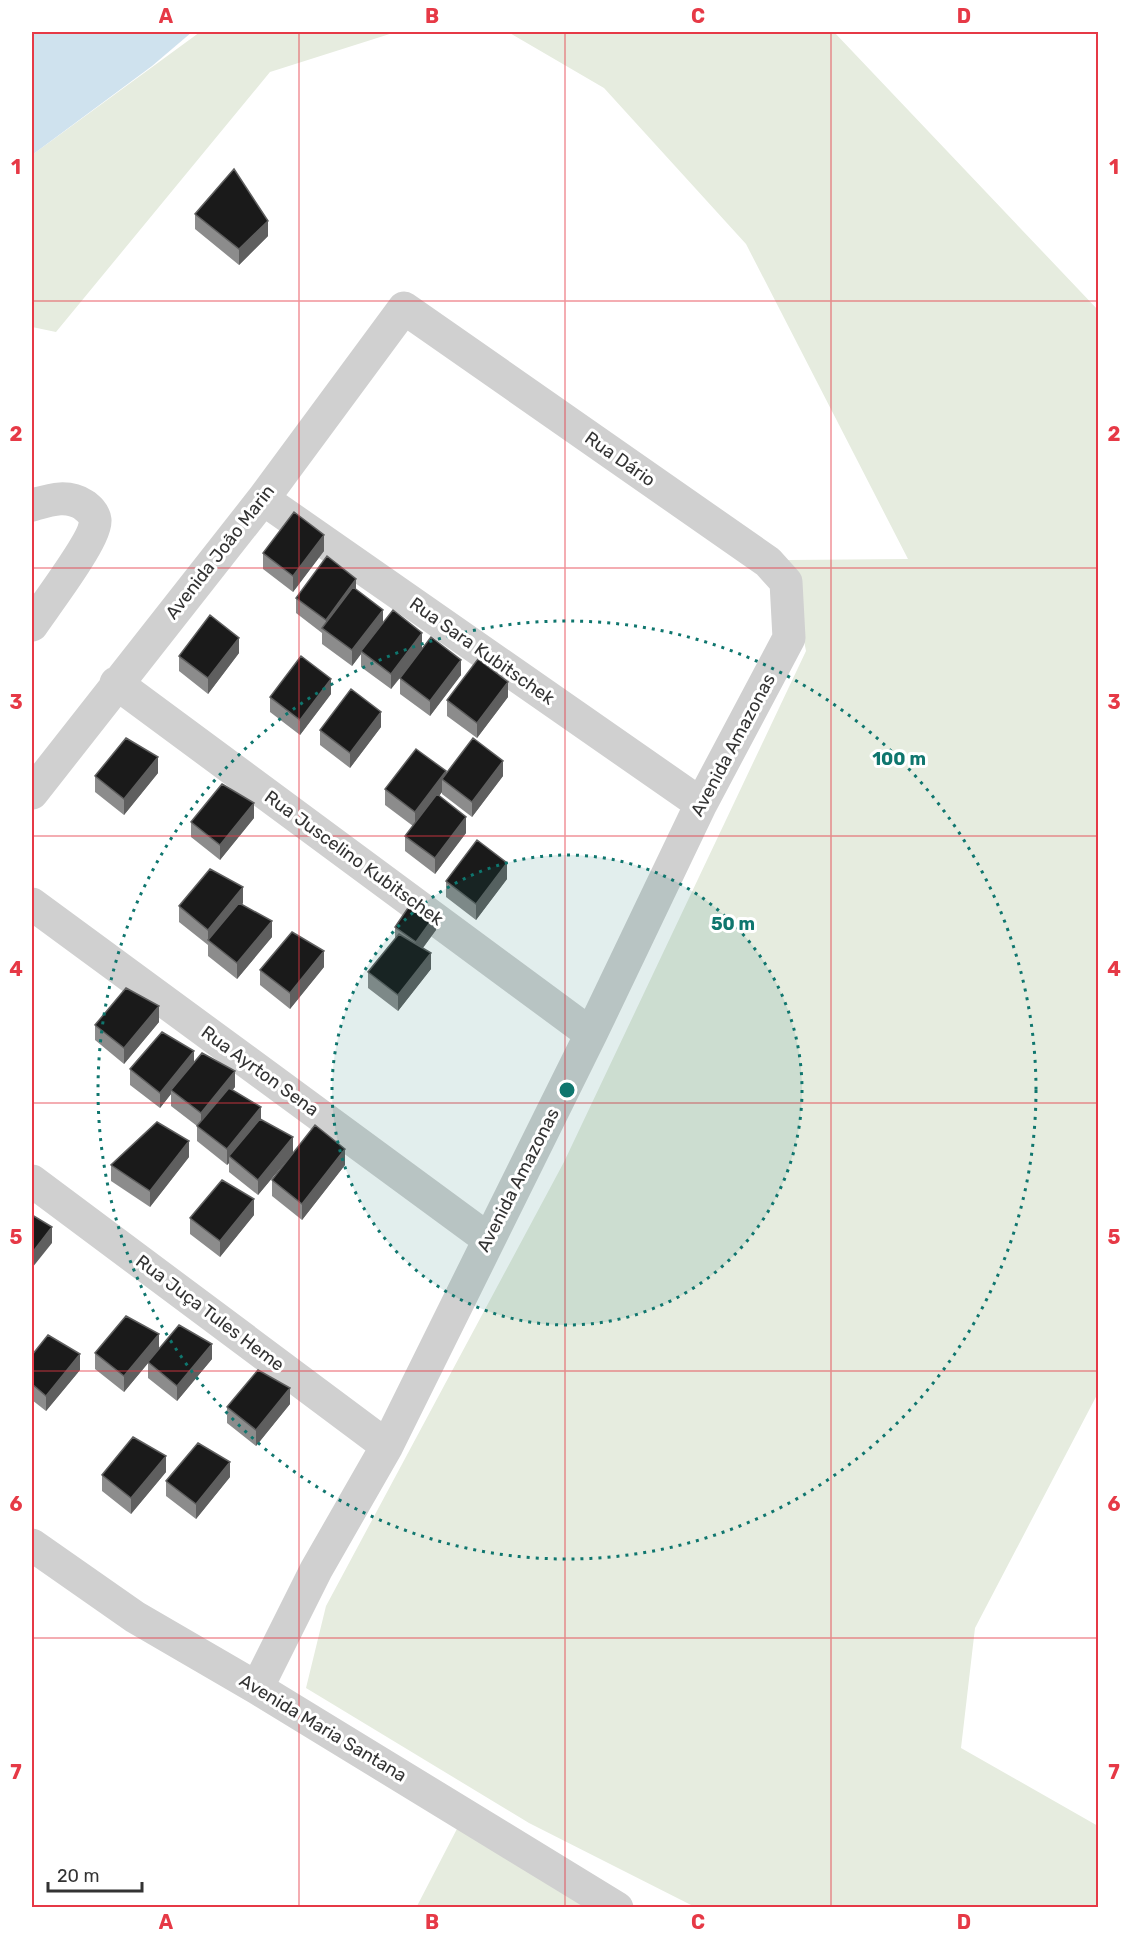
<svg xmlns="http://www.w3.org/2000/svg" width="1130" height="1939" font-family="Rubik,sans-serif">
  <rect width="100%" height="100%" fill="#fff"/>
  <path fill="#e6ecdf" d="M200,32H396L270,72L56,332L32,327V155Z
    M508,32H834L1098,310V1393L975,1628L961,1748L1098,1826V1907H695L529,1823L306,1688L326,1606L564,1162L806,651L788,560L908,559L746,244L604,88Z
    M459,1825L589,1908H416Z"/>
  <path fill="#cfe2ee" d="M32,32H192L152,66L32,155Z"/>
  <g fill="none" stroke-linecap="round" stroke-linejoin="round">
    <path stroke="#d0d0d0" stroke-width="33" d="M263,499L701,804
      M32,505C50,500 67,494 84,505C89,509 94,513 95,520C97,538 44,607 32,625
      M116,683L591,1034
      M32,793L263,499L404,308L768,562L786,582L789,638L701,804L591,1034L387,1446L316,1570L257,1688
      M32,904L488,1239
      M32,1181L387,1446
      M32,1545L135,1617L257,1688L617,1908"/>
  </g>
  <path fill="#8c8c8c" d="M195,214L268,236L239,265L195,229Z
    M324,551L293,592L263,569V553Z
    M356,590L383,623L422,648L461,675L430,716L400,694V678L391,689L361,667V654L352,666L322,644V633L296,613V598Z
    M239,653L208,694L179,671V656Z
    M331,694L300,735L270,712V697Z
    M508,697L477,738L447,716V700Z
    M381,727L350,768L320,745V730Z
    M158,773L124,815L95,792V776Z
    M446,774L503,776L472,817L442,794V792L439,796L466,833L435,874L405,851V836L413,826L385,805V789Z
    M254,818L220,860L191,837V822Z
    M507,879L476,920L446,897V881Z
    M243,903L242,904L272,937L237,979L208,956V945L179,922V906Z
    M395,927L436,930L423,948L431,969L398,1011L368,988V972L395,939Z
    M324,967L290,1009L260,985V970Z
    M159,1022L124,1064L95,1040V1025Z
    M194,1063L235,1087L232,1090L293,1153L258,1195L229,1172V1163L227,1165L197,1141V1126L171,1106V1094L160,1108L130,1085V1069Z
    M189,1157L150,1207L111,1181V1165Z
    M345,1165L302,1220L272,1196V1180Z
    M254,1215L220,1257L190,1234V1218Z
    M159,1350L212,1359L177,1401L148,1378V1363L124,1392L95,1369V1353Z
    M32,1355L80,1370L46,1411L32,1400Z
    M290,1404L256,1446L227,1423V1407Z
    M166,1472L131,1514L102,1491V1475Z
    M230,1477L196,1519L166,1496V1481Z"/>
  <path fill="#5f5f5f" d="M268,221V236L239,265V249Z
    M324,535V551L293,592V576Z
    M356,579V594L326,631V620Z
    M383,610V625L361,651V654L352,666V650Z
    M422,633V649L391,689V674Z
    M239,638V653L208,694V678Z
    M461,660V675L430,716V701Z
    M331,679V694L300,735V720Z
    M508,682V697L477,738V723Z
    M381,712V727L350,768V753Z
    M158,757V773L124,815V799Z
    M503,761V776L472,817V802Z
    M446,771V782L442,779V792L415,828V812Z
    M254,803V818L220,860V845Z
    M466,817V833L435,874V858Z
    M507,863V879L476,920V904Z
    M243,887V903L211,942L208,940V930Z
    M436,914V930L416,957V942Z
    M272,921V937L237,979V963Z
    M324,951V967L290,1009V993Z
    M431,953V969L398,1011V995Z
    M159,1006V1022L124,1064V1048Z
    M194,1051V1066L171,1090V1094L160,1108V1093Z
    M235,1071V1087L201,1129V1113Z
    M261,1107V1123L229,1156V1163L227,1165V1149Z
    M293,1137V1153L258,1195V1180Z
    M189,1141V1157L150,1207V1191Z
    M345,1149V1165L302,1220V1204Z
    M254,1199V1215L220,1257V1241Z
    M52,1227V1243L32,1268V1253Z
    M159,1334V1350L124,1392V1376Z
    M212,1344V1359L177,1401V1386Z
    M80,1354V1370L46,1411V1396Z
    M290,1388V1404L256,1446V1430Z
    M166,1456V1472L131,1514V1498Z
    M230,1462V1477L196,1519V1504Z"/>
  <path fill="#1a1a1a" stroke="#5f5f5f" stroke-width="1.5" d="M234,169L268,221L239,249L195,214Z
    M294,512L324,535L293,576L263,553Z
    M327,556L356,579L326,620L296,598Z
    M353,587L383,610L352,650L322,628Z
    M393,610L422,633L391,674L361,651Z
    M210,615L239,638L208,678L179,656Z
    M431,637L461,660L430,701L400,678Z
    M301,656L331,679L300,720L270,697Z
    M478,659L508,682L477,723L447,700Z
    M351,689L381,712L350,753L320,730Z
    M126,738L158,757L124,799L95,776Z
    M473,738L503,761L472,802L442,779Z
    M416,749L446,771L415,812L385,789Z
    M222,784L254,803L220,845L191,822Z
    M437,794L466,817L435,858L405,836Z
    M477,840L507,863L476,904L446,881Z
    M210,869L243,887L208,930L179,906Z
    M414,899L436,914L416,942L395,927Z
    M239,903L272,921L237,963L208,940Z
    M292,932L324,951L290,993L260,970Z
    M399,934L431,953L398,995L368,972Z
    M126,988L159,1006L124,1048L95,1025Z
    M162,1032L194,1051L160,1093L130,1069Z
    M202,1053L235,1071L201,1113L171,1090Z
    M229,1088L261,1107L227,1149L197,1126Z
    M260,1119L293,1137L258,1180L229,1156Z
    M157,1122L189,1141L150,1191L111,1165Z
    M315,1125L345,1149L302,1204L272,1180Z
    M222,1180L254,1199L220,1241L190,1218Z
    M32,1215L52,1227L32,1253Z
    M126,1316L159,1334L124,1376L95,1353Z
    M179,1325L212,1344L177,1386L148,1362Z
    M48,1335L80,1354L46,1396L32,1384V1355Z
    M258,1370L290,1388L256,1430L227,1407Z
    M133,1437L166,1456L131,1498L102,1475Z
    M198,1443L230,1462L196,1504L166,1481Z"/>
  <path fill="none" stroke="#e63946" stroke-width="1.5" stroke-opacity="0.55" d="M299,32V1908M565,32V1908M831,32V1908M32,301H1098M32,568H1098M32,836H1098M32,1103H1098M32,1371H1098M32,1638H1098"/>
  <circle cx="567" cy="1090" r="235" fill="#0f766e" fill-opacity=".12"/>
  <g fill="none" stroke="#0f766e" stroke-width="3" stroke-dasharray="3 6">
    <circle cx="567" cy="1090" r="235"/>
    <circle cx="567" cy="1090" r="469"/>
  </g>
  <g text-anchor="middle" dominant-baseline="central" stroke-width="6" stroke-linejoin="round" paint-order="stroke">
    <g font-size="18" fill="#333" stroke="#fff">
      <text transform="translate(620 459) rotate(35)">Rua Dário</text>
      <text transform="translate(220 552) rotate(-52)">Avenida João Marin</text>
      <text transform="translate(482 651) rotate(35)">Rua Sara Kubitschek</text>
      <text transform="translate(733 745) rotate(-62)">Avenida Amazonas</text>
      <text transform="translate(354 858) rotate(36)">Rua Juscelino Kubitschek</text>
      <text transform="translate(260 1071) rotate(36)">Rua Ayrton Sena</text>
      <text transform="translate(518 1180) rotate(-63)">Avenida Amazonas</text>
      <text transform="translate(210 1313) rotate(37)">Rua Juça Tules Heme</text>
      <text transform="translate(323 1728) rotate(31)">Avenida Maria Santana</text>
    </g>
  </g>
  <circle cx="567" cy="1090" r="9" fill="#0f766e" stroke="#fff" stroke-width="3"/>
  <g font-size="18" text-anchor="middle" font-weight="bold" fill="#0f766e" stroke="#fff" stroke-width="6" stroke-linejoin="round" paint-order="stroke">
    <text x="899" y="765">100 m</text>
    <text x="733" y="930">50 m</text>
  </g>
  <rect width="1130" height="1939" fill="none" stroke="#ffffff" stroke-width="66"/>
  <path d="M48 1882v9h94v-9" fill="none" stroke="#333333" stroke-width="3"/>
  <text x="57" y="1882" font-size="18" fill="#333333" stroke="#ffffff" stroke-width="4.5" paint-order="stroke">20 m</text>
  <rect x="33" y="33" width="1064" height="1873" fill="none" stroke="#e63946" stroke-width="2"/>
  <g font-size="20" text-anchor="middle" font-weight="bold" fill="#e63946">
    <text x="166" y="23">A</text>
    <text x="432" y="23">B</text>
    <text x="698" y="23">C</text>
    <text x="964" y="23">D</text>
    <text x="16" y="174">1</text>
    <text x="1114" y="174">1</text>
    <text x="16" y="441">2</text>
    <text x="1114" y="441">2</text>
    <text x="16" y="709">3</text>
    <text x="1114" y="709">3</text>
    <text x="16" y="976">4</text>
    <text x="1114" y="976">4</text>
    <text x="16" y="1244">5</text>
    <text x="1114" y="1244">5</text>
    <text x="16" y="1511">6</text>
    <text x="1114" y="1511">6</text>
    <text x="16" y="1779">7</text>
    <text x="1114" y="1779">7</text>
    <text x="166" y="1929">A</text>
    <text x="432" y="1929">B</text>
    <text x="698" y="1929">C</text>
    <text x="964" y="1929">D</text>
  </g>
</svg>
